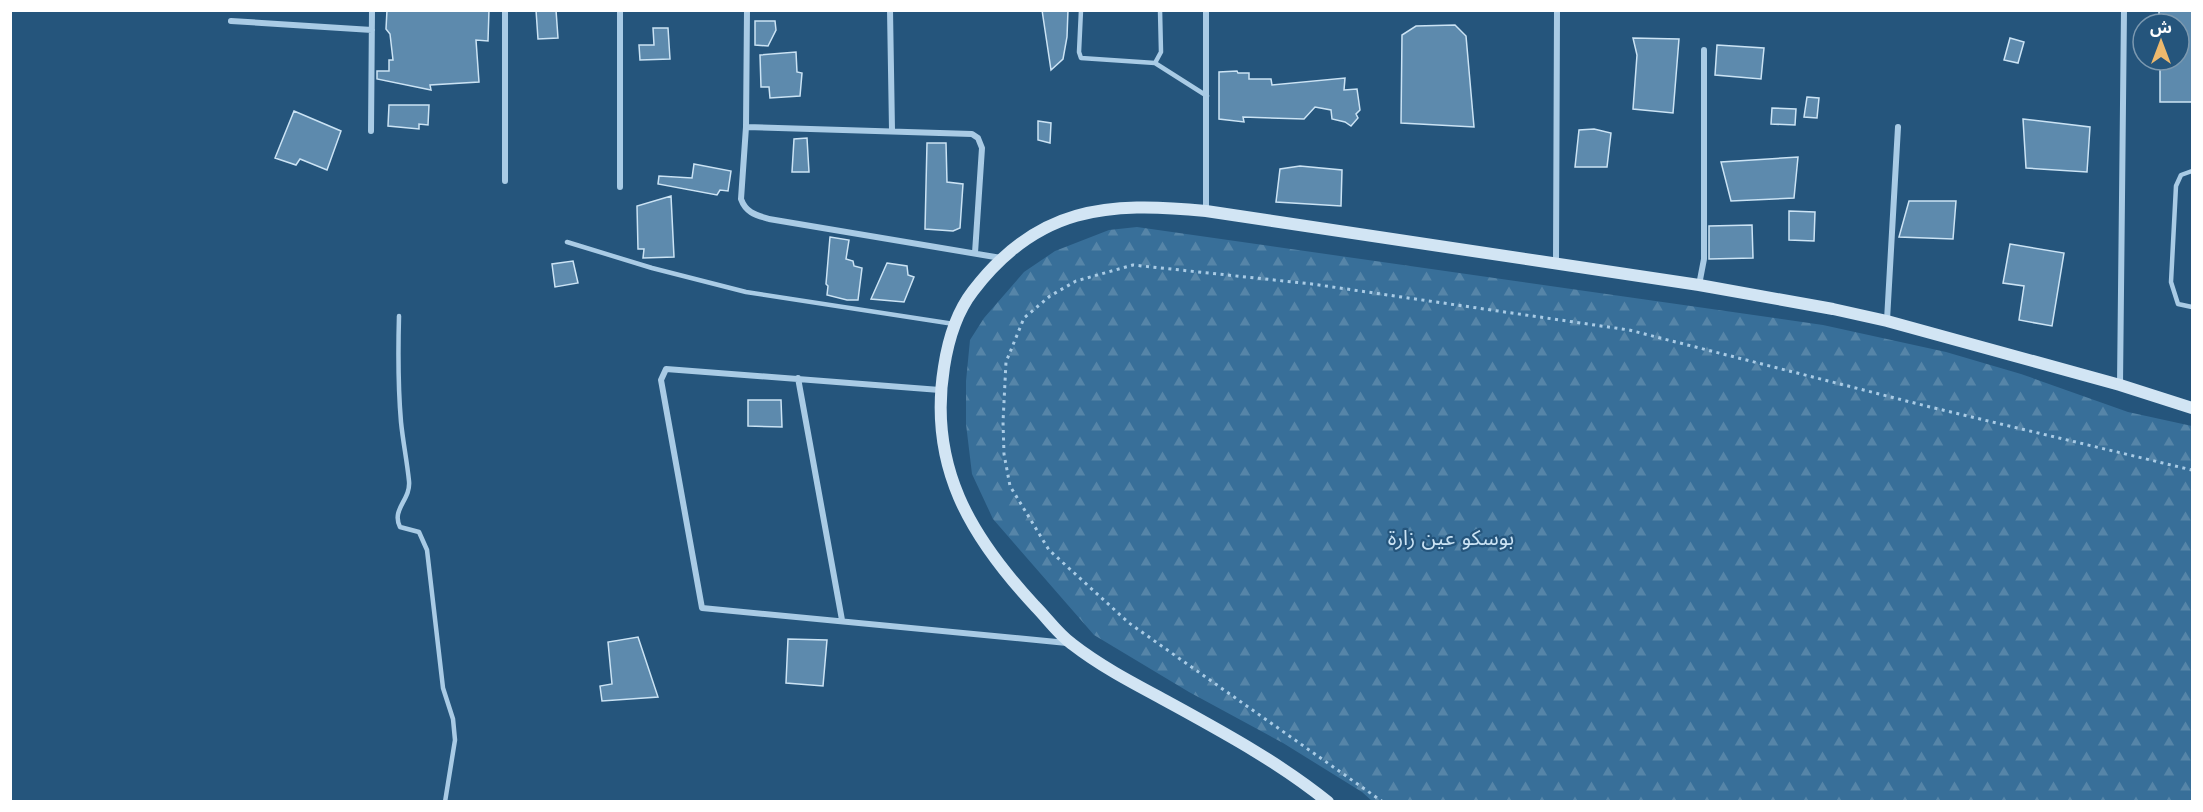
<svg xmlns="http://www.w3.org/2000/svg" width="2203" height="812" font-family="Jost,'Noto Sans Arabic',sans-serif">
  <defs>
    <pattern id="forest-firs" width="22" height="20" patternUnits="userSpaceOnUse" patternTransform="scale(1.5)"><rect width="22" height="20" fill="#386f99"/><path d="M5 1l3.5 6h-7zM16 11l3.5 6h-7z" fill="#5685a8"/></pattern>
  </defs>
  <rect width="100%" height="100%" fill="#25557c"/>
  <path fill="url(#forest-firs)" d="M1137,227L1823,325L1946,352L2021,374L2128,412L2192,426V801H1372L1362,792L1283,743L1189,692L1094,635L993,519L972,474L966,424V381L970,340L984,318L1024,272L1055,251L1109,230Z"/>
  <path fill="#5d8aad" stroke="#cbe3f4" stroke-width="1.5" d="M387,10H489L488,41L476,40L479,82L430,85L431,90L377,79V71H389V60H393L390,34L386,29Z
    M536,10H556L558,38L538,39Z
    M1042,10H1068L1067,37L1063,59L1051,70Z
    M2159,10H2193V102H2160V60H2179V24H2159Z
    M755,21H775L776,30L768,46L755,45Z
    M1455,25L1466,36L1474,127L1401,123L1402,35L1416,26Z
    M653,28H668L670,59L640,60L639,45H654Z
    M1633,38L1679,39L1673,113L1633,109L1637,55Z
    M2010,38L2024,42L2018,63L2004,60Z
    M1717,45L1764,48L1761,79L1715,75Z
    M796,52L797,72L802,73L800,96L770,98L769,87H761L760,55Z
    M1237,71L1238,73H1249V79H1271L1272,85L1345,78L1344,90L1357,89L1360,110L1356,114L1358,118L1351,126L1345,122L1332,119L1331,110L1315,107L1304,119L1243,117L1244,122L1219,119V72Z
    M1807,97L1819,98L1817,118L1804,117Z
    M389,105H429L428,125L419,124V129L388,126Z
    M1772,108L1796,109L1795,125L1771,124Z
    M294,111L341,131L327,170L300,159L296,165L275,158Z
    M2023,119L2090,127L2087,172L2026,168Z
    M1038,121L1051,123L1050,143L1038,140Z
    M1594,129L1611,133L1607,167H1575L1579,130Z
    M807,138L809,172H792L794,139Z
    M927,143H946L947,182L963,184L960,228L953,231L925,229Z
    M1798,157L1794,198L1731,201L1721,162Z
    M694,164L731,171L728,191L720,190L717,195L658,184L659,176L692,178Z
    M1300,166L1342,170L1341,206L1276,202L1280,169Z
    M671,196L674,257L643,258L644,249H638L637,206Z
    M1909,201H1956L1953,239L1899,237Z
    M1789,211L1815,212L1814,241L1789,240Z
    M1752,225L1753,258L1709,259V226Z
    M830,237L849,240L846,259L853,261L854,266L862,268L858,300H847L827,295L828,286L826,284Z
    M2010,244L2064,253L2052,326L2019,320L2024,286L2003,283Z
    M573,261L578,283L555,287L552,264Z
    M887,263L907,266L908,275L914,277L904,302L871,299Z
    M748,400H781L782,427L748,426Z
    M638,637L658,697L602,701L600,686L612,684L608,642Z
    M788,639L827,640L823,686L786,683Z"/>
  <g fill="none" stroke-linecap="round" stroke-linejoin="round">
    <path stroke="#a9cbe5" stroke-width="3" stroke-dasharray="3 4.5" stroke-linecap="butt" d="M1383,802L1129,623L1049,550L1010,486L1004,454L1003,422L1006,362L1024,318L1050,296L1076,281L1133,265L1312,284L1629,330L1930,407L2192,470"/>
    <path stroke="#a9cbe5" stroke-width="4.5" d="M1081,10L1079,52L1081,58L1155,63L1161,52L1160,10
      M1155,63L1207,96
      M2192,171L2181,175L2176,186L2171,282L2178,304L2192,307
      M567,242L652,268L746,292L954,324
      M399,316C398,352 398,387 401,422C403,442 407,461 409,481C411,500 391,509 400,527L419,532L427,550L443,688L453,719L455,740L445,802"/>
    <path stroke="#a9cbe5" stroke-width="6" d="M747,10L746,127L741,199C746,213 756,215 769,219L1001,258
      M890,10L892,130
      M231,21L372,30
      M746,127L972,134L978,138L982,148L975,253
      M371,131L372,10
      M505,181V10
      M620,187V10
      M1206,211V10
      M1556,263L1557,10
      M1699,285L1704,259V50
      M1887,320L1898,127
      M798,378L842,620
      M2120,385L2124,10
      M940,390L666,369L661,380L702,608L1067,643"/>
    <path stroke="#d2e5f4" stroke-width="12" d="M1328,802C1276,760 1217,729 1159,697C1129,681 1099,665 1072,644C1058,634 1047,618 1035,606C970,536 928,466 944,367C948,341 956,313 973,291C1037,207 1107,201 1206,211L1699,285L1833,309L1887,321L2120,385L2192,408"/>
  </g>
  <g text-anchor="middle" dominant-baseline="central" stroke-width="4.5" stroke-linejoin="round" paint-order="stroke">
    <g font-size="21" fill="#cbe3f4" stroke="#25557c">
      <text x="1451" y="538">بوسكو عين زارة</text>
    </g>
  </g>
  <rect width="2203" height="812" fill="none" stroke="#ffffff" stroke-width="24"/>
  <g transform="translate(2161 42)"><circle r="28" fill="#25557c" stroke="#7c99b0" stroke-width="1.5"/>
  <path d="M0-4.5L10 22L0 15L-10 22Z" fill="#eeb96d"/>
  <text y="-9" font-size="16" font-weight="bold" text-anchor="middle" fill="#ffffff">ش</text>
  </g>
</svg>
